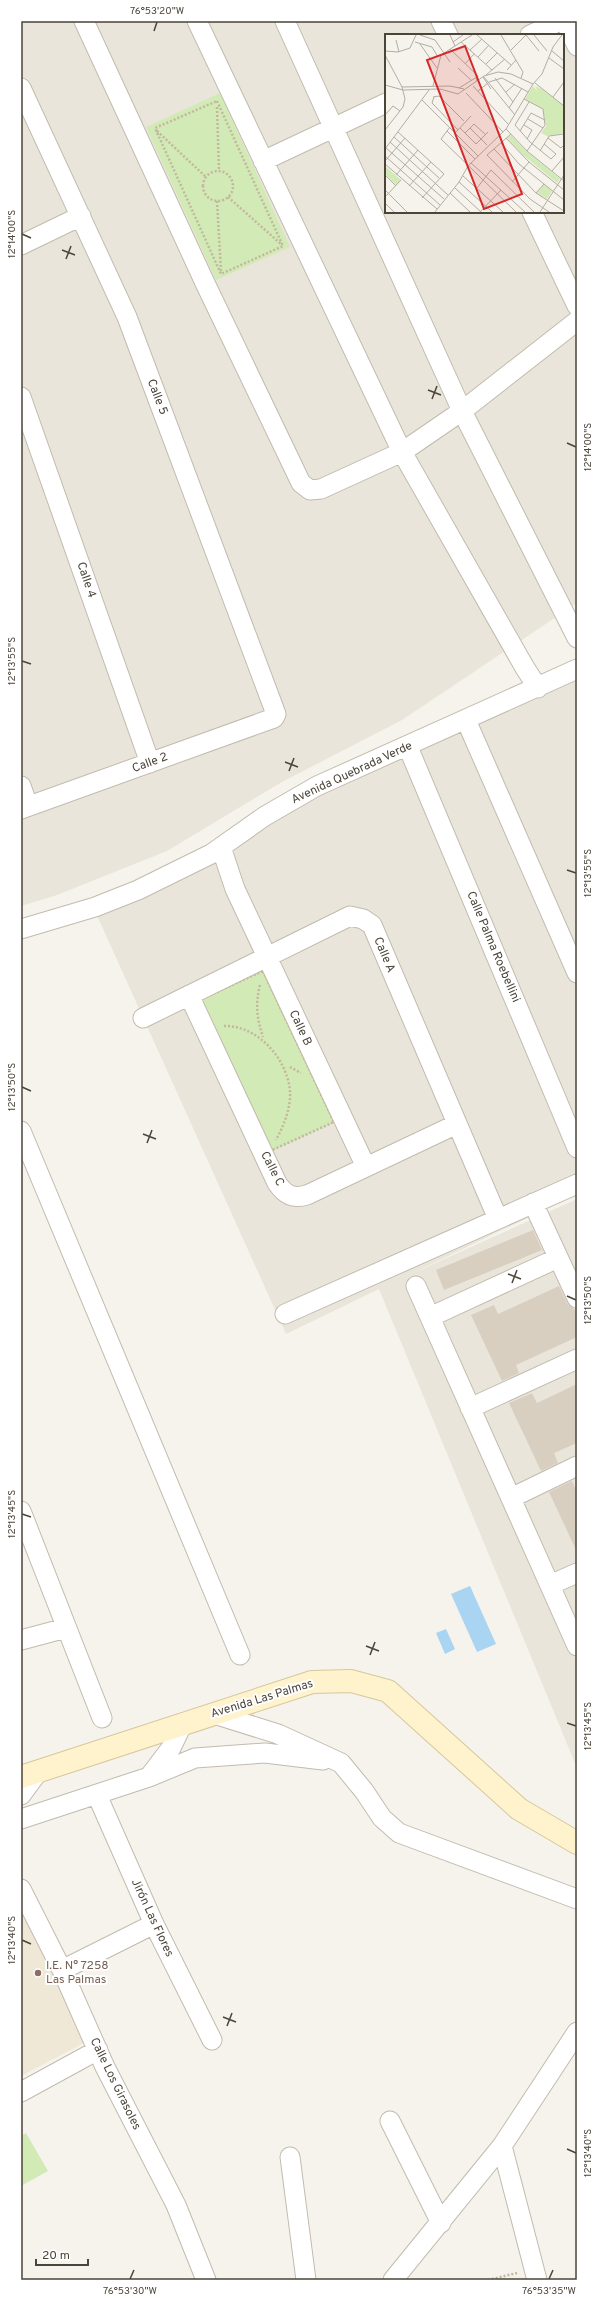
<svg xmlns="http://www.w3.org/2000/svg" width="598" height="2301" font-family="Overpass,sans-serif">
  <rect width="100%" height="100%" fill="#f6f3ec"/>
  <path fill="#eae5da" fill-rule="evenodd" d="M21,21H577V603L402,720L282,782L167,851L57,895L21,906ZM386,35H563V212H386Z
    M577,677V1194L409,1275L577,1199V1768L379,1289L286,1334L95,911L323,790Z"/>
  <path fill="#efe8d6" d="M21,1905L86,2042L21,2076Z"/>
  <path fill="#d2eab5" d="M220,93L290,247L216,280L146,127Z
    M263,969L335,1122L270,1152L199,1000Z
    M26,2133L48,2171L21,2186V2136Z"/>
  <path fill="#a9d4f2" d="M470,1586L496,1644L477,1652L451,1594Z
    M446,1629L455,1649L445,1654L436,1633Z"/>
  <path fill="#d8cfc1" d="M533,1230L542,1250L444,1290L436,1270Z
    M559,1286L567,1303L577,1312V1337L516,1365L519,1373L502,1381L471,1315L494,1305L498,1314Z
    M577,1384V1443L554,1453L558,1463L541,1471L509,1403L532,1393L537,1403Z
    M572,1481L577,1492V1552L549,1492Z"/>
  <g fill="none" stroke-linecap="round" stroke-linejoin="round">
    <g stroke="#c2bbae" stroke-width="21">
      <path id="minor" d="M84,21L205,283L301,483L310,490L321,489L402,452L462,411L577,321
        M197,21L402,452L525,668L538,688
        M285,21L462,411L577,638
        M441,21L448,35
        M565,21L577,46
        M530,35L560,21
        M21,88L127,317L276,714L274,718L21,809
        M263,161L386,103
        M532,212L577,306
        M21,245L81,216
        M21,397L150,763
        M466,720L577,973
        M408,747L577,1148
        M21,786L28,806
        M221,847L235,889L366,1167
        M21,929L95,907L138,890L211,854L265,816L317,786L577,669
        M189,995L277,1183C285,1195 293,1199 307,1195L457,1124
        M143,1018L350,916L363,919L372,925L498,1219
        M21,1131L240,1655
        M533,1203L577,1298
        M416,1286L577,1646
        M285,1314L577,1184
        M430,1317L558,1258
        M470,1408L577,1359
        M511,1498L577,1466
        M21,1511L102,1718
        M550,1585L577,1573
        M21,1640L66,1628
        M214,1714L278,1734L341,1763L364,1791L382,1818L399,1833L577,1899
        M149,1777L171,1748L182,1725
        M21,1795L38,1772
        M97,1795L154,1924L212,2040
        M21,1819L149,1777L195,1758L265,1753L323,1760
        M21,1889L62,1970L105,2067L176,2205L206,2280
        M62,1970L154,1924
        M21,2092L98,2050
        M390,2121L441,2223
        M502,2146L537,2280
        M290,2157L306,2280
        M393,2280L502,2146L577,2032"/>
    </g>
    <g stroke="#d6c79b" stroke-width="24">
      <path id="secondary" d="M21,1777L312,1682L351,1681L388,1691L519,1809L577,1843"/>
    </g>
    <path stroke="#c4b79f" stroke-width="2.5" stroke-dasharray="2 2" stroke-linecap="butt" d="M217,101L283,246L221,274L155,128Z
      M217,107L219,171
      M157,131L206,177
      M203 186a15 15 0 1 1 30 0a15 15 0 1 1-30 0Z
      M228,197L282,245
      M217,201L221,272
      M263,971L334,1122L270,1151L199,1000Z
      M260,985C255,1005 257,1019 263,1037
      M224,1026C257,1025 287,1058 290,1091C291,1108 284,1125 276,1140
      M290,1067L301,1073
      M488,2280L517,2273"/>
    <use href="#minor" stroke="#fff" stroke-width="19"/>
    <use href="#secondary" stroke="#fff3cd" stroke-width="22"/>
  </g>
  <path fill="none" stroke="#4b4439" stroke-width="1.5" d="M154,31L157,22M22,234L31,238M62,250L75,255M66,259L71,246M428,390L441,395M432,399L437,386M567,443L576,447M22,661L31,664M285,762L298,767M289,771L294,758M567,870L576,873M22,1087L31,1091M143,1134L156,1139M147,1143L152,1130M508,1274L521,1279M512,1283L517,1270M567,1296L576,1300M22,1514L31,1517M366,1646L379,1651M370,1655L375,1642M567,1723L576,1726M22,1940L31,1944M223,2017L236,2022M227,2026L232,2013M567,2149L576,2153M130,2279L134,2270M549,2279L553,2270"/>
  <circle fill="#8d6e63" stroke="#fff" stroke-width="1.5" cx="38" cy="1973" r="4"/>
  <g text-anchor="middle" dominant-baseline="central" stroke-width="4" stroke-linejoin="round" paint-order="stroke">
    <g font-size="12" fill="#4b4439" stroke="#fff">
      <text transform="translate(157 397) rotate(69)">Calle 5</text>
      <text transform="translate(86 580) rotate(71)">Calle 4</text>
      <text transform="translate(150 763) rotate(-20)">Calle 2</text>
      <text transform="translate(352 773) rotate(-25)">Avenida Quebrada Verde</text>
      <text transform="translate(493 947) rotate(67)">Calle Palma Roebellini</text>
      <text transform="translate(384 955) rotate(67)">Calle A</text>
      <text transform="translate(300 1028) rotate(65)">Calle B</text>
      <text transform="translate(272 1169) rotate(63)">Calle C</text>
      <text transform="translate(262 1699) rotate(-17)">Avenida Las Palmas</text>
      <text transform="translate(152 1918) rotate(65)">Jirón Las Flores</text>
      <text transform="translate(115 2084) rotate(64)">Calle Los Girasoles</text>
    </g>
    <g font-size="12" fill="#785e54" stroke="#fff" text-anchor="start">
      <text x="46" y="1966">I.E. N° 7258<tspan x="46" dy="14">Las Palmas</tspan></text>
    </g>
  </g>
  <g transform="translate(385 34)">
    <rect width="179" height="179" fill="#f6f3ec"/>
    <path d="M148,52L153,58L150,52L157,55L179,72V99L162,102L156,99L161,92L158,75L140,65ZM126,101L139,115L175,145L172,149L138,121L122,104ZM0,132L16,146L11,151L0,140ZM159,150L167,157L162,165L152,159Z" fill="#d2eab5"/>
    <path fill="none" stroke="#b2ada4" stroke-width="1" d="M35,1L50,6L65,28M65,1L70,12M92,1L126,31M116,1L138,38L136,44M141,1L154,17M149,1L162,17M11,6L14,18M30,8L47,13L53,23M68,8L78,1M76,8L107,36M35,10L52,34M65,15L93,42L91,47M85,16L97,5M126,16L141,1M0,17L13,18L25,14L31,1M167,17L179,27M0,21L17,53L20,65L18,73L0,96M93,23L104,11M164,24L179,35M80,30L89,20M101,30L112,19M73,34L87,47M122,36L131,26M101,41L120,25M98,43L106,55M99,43L130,81M110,44L128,68M104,48L117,44L143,58M150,49L179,72M0,51L18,56L55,55L73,60L99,42L113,38L126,40L148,50L157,40L168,13L177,1M48,52L56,21L87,1M88,52L123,90M17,53L65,52L79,55M74,54L92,43M93,57L103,49M121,58L130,50M81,59L118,98M48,63L54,62L79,87M49,63L47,69L73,96M168,63L179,48M139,65L158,75L160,91L142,117M37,66L93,122M144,68L130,91L145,108L166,125L171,120L159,110M124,74L137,54M0,81L8,72L15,77M143,85L158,94M139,91L147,96L142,105M65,93L56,105L131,178M75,94L91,110L103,98M85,94L102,111M121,95L142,117L179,147M62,97L90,125M135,97L146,79L160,86M13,98L59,140L37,164M70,99L86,82M80,99L89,90L101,101M126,100L102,121L145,165L164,178M9,103L54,144M121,104L144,128L179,156M163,104L176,114L179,111M5,108L63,161M116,109L134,130L179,166M1,114L59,165M0,115L44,56M109,115L151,159L179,177M155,117L164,102L179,100M0,122L55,171M0,127L20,104M86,129L140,178M0,130L52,175M167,137L179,123M0,141L11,152M11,141L33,116M78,142L118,178M74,148L107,178M127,148L144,128M24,152L46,128M70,154L96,178M92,154L106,136L149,178M0,156L22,178M65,159L85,178M151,159L159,150M0,163L16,146M0,169L9,178M50,178L74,148L83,132L121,95L148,50M95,178L116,156M155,178L179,141"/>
    <path fill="#d62828" fill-opacity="0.15" stroke="#d62828" stroke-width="2" d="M80,12L137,160L99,175L42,26Z"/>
    <rect width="179" height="179" fill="none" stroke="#4b4439" stroke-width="2"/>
  </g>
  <rect width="598" height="2301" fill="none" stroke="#ffffff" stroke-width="44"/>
  <path d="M36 2259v6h52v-6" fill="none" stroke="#4b4439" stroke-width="2"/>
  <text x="42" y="2259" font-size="12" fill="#4b4439" stroke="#ffffff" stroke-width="3" paint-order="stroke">20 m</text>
  <rect x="22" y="22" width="554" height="2257" fill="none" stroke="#4b4439" stroke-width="1.5"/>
  <g font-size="10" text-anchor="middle" fill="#4b4439">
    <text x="157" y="14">76°53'20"W</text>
    <text transform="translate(11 234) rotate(-90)" y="4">12°14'00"S</text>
    <text transform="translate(587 447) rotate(-90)" y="4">12°14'00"S</text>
    <text transform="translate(11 661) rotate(-90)" y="4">12°13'55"S</text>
    <text transform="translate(587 873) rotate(-90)" y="4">12°13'55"S</text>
    <text transform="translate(11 1087) rotate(-90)" y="4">12°13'50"S</text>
    <text transform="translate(587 1300) rotate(-90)" y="4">12°13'50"S</text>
    <text transform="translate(11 1514) rotate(-90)" y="4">12°13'45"S</text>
    <text transform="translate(587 1726) rotate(-90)" y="4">12°13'45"S</text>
    <text transform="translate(11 1940) rotate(-90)" y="4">12°13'40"S</text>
    <text transform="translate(587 2153) rotate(-90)" y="4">12°13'40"S</text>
    <text x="130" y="2294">76°53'30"W</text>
    <text x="549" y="2294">76°53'35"W</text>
  </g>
</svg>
